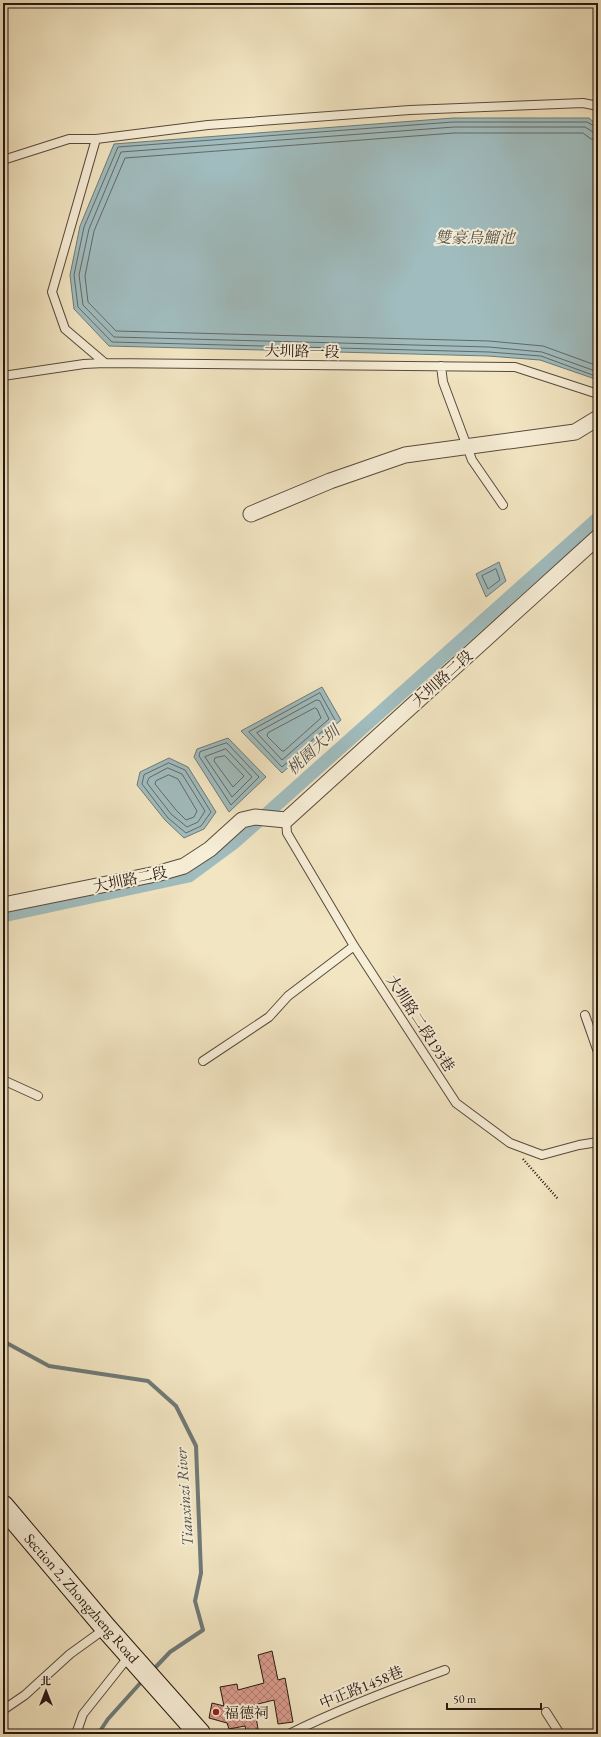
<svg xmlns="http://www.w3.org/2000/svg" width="601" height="1737" font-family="'EB Garamond','Noto Serif TC',serif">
  <defs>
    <pattern id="building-cross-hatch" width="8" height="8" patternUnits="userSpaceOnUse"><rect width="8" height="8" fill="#da9c8d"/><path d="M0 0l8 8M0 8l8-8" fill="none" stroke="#b17e72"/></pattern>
  </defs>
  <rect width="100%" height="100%" fill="#f2e5c2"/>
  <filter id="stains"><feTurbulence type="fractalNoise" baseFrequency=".005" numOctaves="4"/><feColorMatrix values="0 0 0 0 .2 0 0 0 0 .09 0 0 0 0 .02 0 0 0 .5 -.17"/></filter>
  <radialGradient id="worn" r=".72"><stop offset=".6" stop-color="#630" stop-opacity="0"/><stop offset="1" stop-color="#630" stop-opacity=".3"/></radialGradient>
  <path fill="#a0bcbe" stroke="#6f7a78" d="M453,118H589L598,126V380L540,360L488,356L109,346L74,309L70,275L80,226L114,144Z
    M499,562L506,581L486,597L476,574Z
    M322,687L341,720L282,773L241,731Z
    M228,738L266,777L229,812L194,757L197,749Z
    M169,758L188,767L216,812L204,829L184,838L165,820L137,785L140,772Z"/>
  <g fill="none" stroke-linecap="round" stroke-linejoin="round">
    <path stroke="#636a67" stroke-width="1" d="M598,128L587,122H453L118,147L84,227L74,275L78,307L112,342L489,352L541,356L598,377
      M598,133L593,132L585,127H454L121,152L89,229L79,275L83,305L114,337L489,347L542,352L598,372
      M598,139H591L583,133H454L125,158L94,231L85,276L88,302L116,331L489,341L543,346L598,366
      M496,569L500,580L488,589L482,576Z
      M320,693L335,720L282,767L249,732Z
      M317,700L320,701L329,719L282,760L257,733Z
      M315,708L317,709L321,718L284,751H282L267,736L268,733Z
      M227,743L259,777L231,805L199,756L200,752Z
      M226,749L252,777L232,797L205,757Z
      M225,756L244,776L233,787L214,761L215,758Z
      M169,763L185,770L211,812L201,826L186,833L168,818L142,784L144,775Z
      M168,768L182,774L205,811L198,822L187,827L171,814L147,783L149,778Z
      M169,775L178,779L197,811L194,817L186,820L176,810L155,784L156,781Z"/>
    <path stroke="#6f7a78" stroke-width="4" d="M3,1341L49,1366L148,1381L176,1406L196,1446L201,1573L195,1601L203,1630L170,1652L152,1671
      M98,1734L108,1719L144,1679"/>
    <path stroke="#a0bcbe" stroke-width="13" d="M3,916L189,876L235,842L598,518"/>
  </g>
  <path fill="url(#building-cross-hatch)" stroke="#261710" d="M272,1651L278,1680L285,1678L293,1722L278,1724L274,1700L254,1705L258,1729L246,1731L245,1726L229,1729L227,1723L209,1718L212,1703L224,1706L220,1687L237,1684L238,1690L264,1683L258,1655Z"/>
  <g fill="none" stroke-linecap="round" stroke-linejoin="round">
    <g stroke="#594a3c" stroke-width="10">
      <path id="lane" d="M96,139L52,292L65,329L105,363
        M3,160L69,139H96L208,125L410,110L583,103L598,106
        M441,366L443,382L472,460L503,505
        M3,376L84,364L105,363L515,367L598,394
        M286,820L287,833L354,946L456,1103L510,1143L542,1155L579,1145L598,1142
        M585,1015L598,1052
        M203,1061L269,1017L288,996L354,946
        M3,1080L38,1096
        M3,1710L25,1695L70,1654L106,1628
        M546,1712L560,1734
        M76,1734L83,1714L130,1655
        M289,1734C339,1709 392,1689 445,1670"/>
    </g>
    <g stroke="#594a3c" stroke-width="17">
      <path id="street" d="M251,514L330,481L405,455L575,432L598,418
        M3,905L156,874L184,866L210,849L242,820L255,817L286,820L598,537"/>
    </g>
    <g stroke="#261710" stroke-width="23">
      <path id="secondary" d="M3,1506L106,1628L200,1734"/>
    </g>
    <path stroke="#261710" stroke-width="2.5" stroke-dasharray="1 2" stroke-linecap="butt" d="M523,1159L558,1199"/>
    <use href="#lane" stroke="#f7eed7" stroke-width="8"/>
    <use href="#street" stroke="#f7eed7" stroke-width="15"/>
    <use href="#secondary" stroke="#f7eed7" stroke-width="21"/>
  </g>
  <circle fill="#8f2418" stroke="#f7eed7" stroke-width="1.5" cx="216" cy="1712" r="4"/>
  <g text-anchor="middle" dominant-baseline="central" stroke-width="4" stroke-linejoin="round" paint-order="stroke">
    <g font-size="15" fill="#261710" stroke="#f7eed7">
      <text transform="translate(302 351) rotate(1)">大圳路一段</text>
      <text transform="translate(442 678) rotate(-42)">大圳路二段</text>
      <text transform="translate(130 879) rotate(-12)">大圳路二段</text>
      <text transform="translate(421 1023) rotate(57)">大圳路二段193巷</text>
      <text transform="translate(82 1598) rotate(49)">Section 2, Zhongzheng Road</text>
      <text transform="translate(361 1687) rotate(-22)">中正路1458巷</text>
    </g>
    <g font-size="15" fill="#261710" stroke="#f7eed7" text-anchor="start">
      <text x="224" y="1712">福德祠</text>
    </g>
    <g font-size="16" font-style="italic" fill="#51514d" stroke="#f7eed7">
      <text x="475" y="237">雙豪烏鰡池</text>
      <text transform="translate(313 750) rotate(-42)">桃園大圳</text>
      <text transform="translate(184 1497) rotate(-94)">Tianxinzi River</text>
    </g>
  </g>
  <rect width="601" height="1737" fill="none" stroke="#f2e5c2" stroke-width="16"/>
  <rect x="4" y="4" width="593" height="1729" fill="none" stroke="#261710" stroke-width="2"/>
  <rect x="8" y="8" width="585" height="1721" fill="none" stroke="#261710"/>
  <g transform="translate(46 1691)" stroke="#f7eed7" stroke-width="3" paint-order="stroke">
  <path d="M0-3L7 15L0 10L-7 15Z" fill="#261710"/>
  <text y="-6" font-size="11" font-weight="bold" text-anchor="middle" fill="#261710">北</text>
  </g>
  <path d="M447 1703v6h94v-6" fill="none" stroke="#261710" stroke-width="2"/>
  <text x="453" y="1703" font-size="12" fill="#261710" stroke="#f7eed7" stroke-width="3" paint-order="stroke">50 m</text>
  <rect width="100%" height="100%" filter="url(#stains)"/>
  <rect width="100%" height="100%" fill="url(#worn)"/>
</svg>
